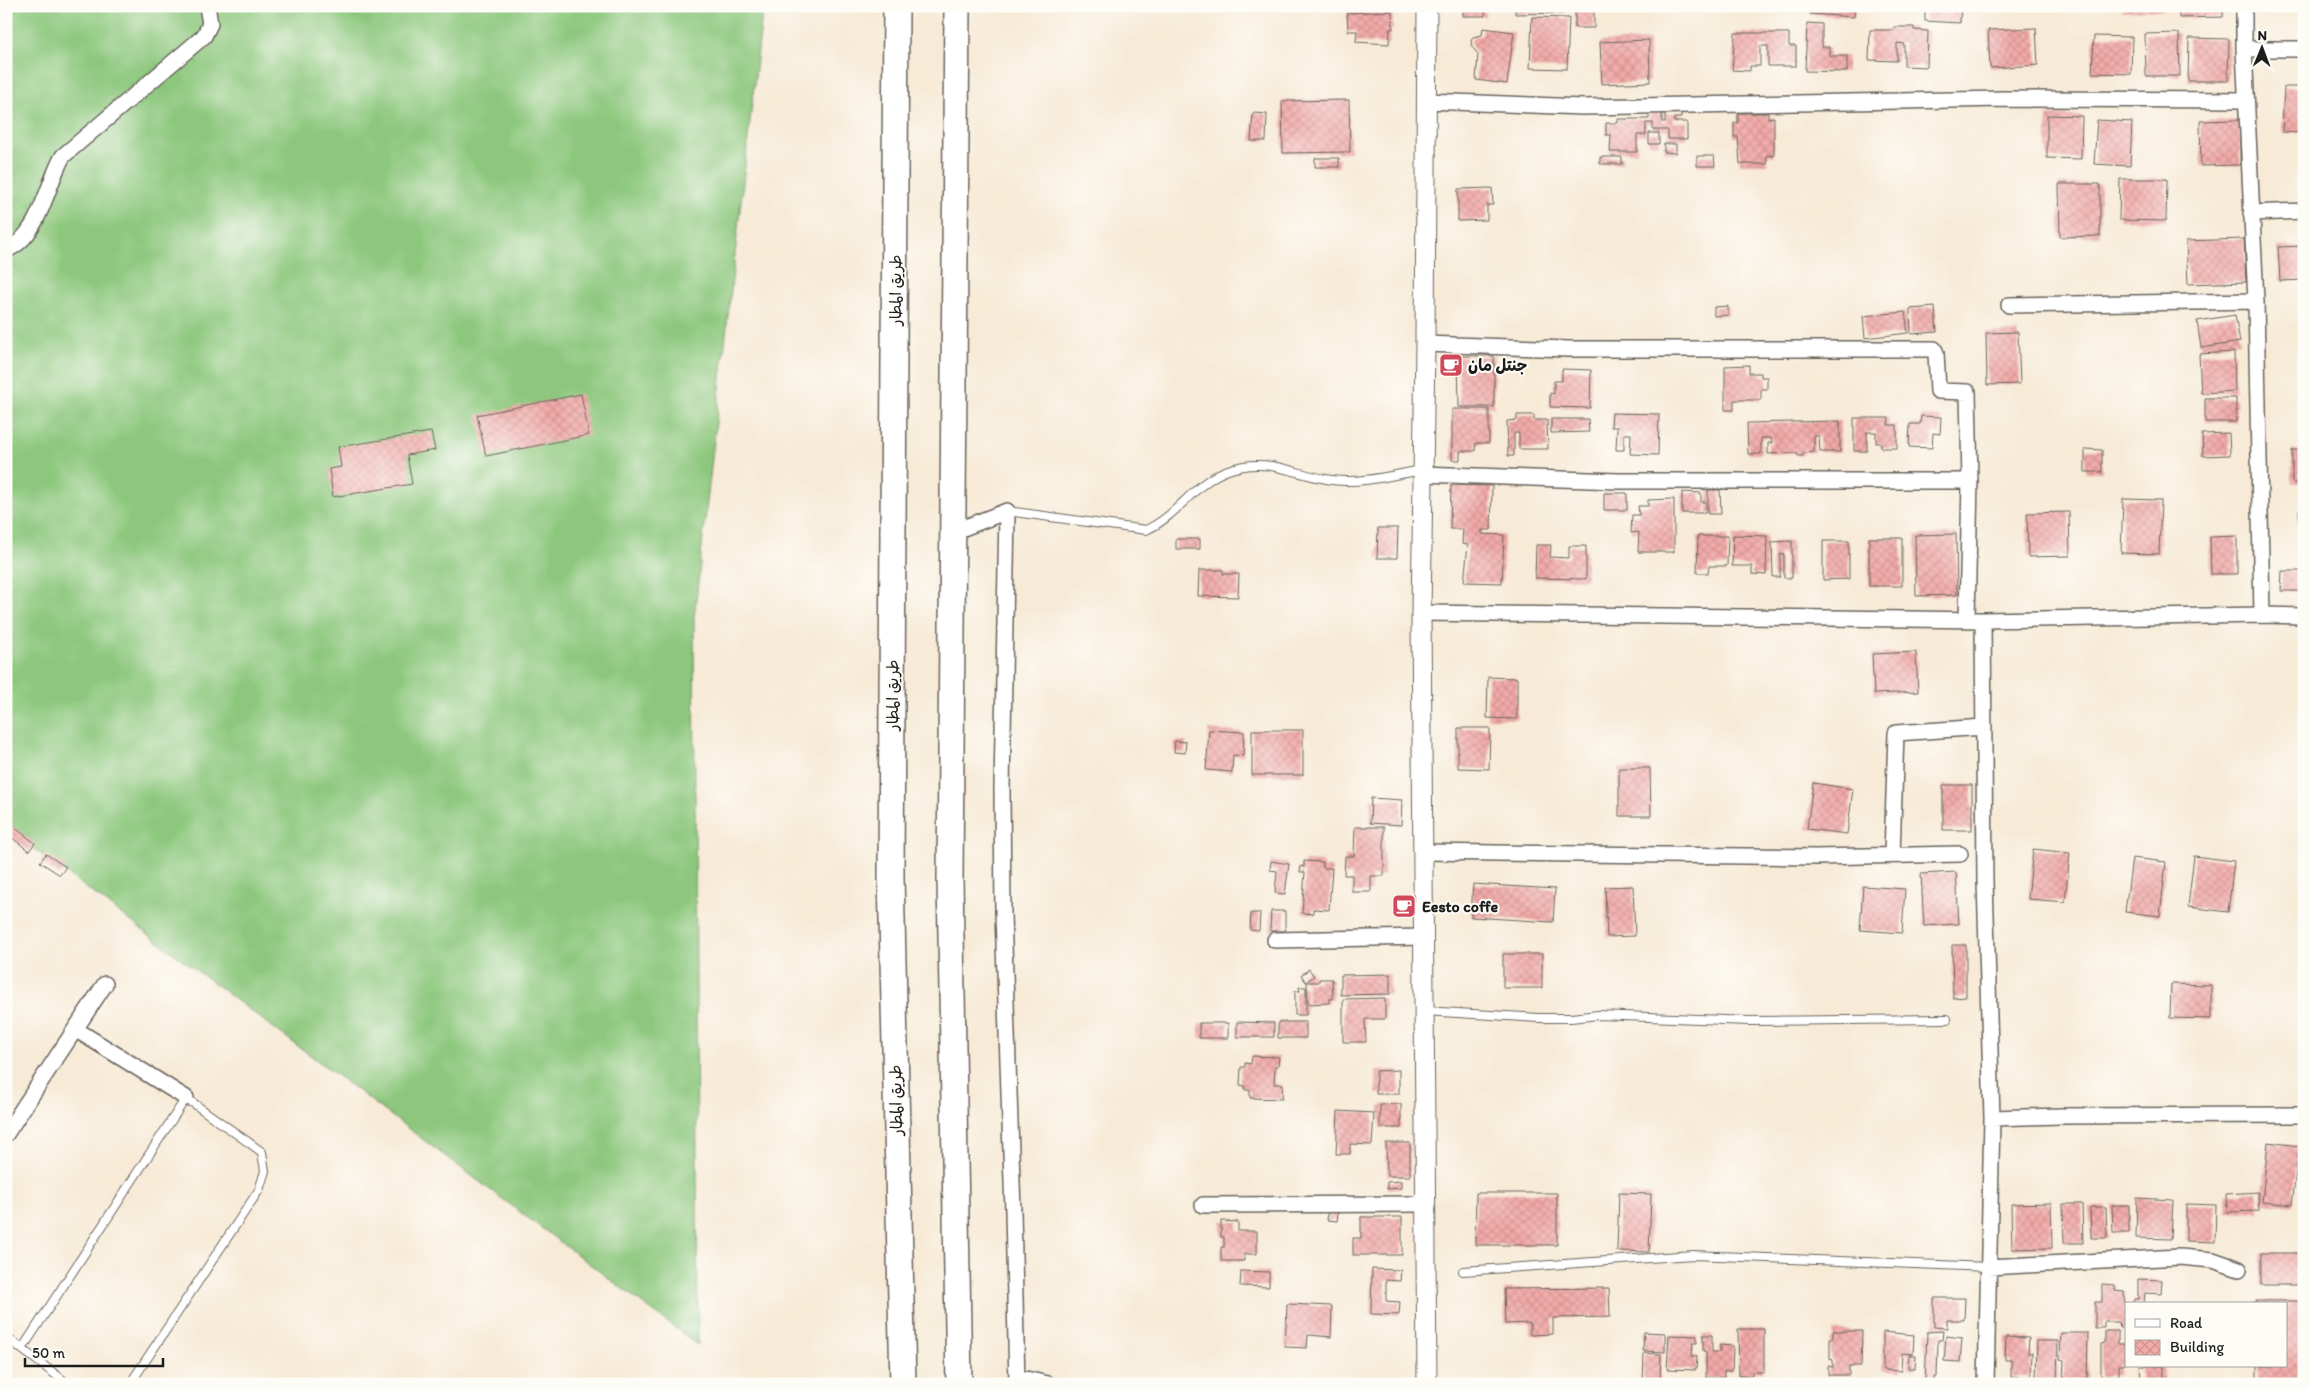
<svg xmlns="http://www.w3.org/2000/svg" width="2310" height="1390" font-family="Itim,'Playpen Sans Arabic',sans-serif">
  <defs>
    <pattern id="building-cross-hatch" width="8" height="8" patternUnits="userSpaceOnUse" patternTransform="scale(1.25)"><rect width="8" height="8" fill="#f2aaa8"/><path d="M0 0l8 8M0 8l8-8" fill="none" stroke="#cf9290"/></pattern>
  </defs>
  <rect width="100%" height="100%" fill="#fdfcf7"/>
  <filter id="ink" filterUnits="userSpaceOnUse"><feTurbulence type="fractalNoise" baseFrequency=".02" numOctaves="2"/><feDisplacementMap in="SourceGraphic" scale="10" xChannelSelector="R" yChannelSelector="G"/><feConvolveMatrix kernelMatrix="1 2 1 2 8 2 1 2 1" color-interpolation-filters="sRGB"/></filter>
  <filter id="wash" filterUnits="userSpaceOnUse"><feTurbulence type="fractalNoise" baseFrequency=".0096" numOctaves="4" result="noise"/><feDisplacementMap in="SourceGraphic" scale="20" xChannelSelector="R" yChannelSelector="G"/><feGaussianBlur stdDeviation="1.12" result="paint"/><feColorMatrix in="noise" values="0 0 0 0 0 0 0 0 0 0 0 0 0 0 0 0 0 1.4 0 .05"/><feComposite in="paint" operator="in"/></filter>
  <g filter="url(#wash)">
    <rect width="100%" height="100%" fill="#f7ead6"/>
    <path fill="#8cc77d" stroke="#54724c" d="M6,6H763L694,618L698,1345L6,828Z"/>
    <g id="blocks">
      <path fill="url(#building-cross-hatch)" d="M1463,6H1485V16H1463Z
        M1515,6H1564V13L1515,14Z
        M1647,6H1689V10L1647,8Z
        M1810,6H1855L1854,17L1810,14Z
        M1925,6H1961L1960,23L1925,21Z
        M2122,6H2163V10L2122,11Z
        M2178,6H2223V17L2179,18Z
        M1575,8H1594V28H1575Z
        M1392,11L1393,29H1390L1389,44L1356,42L1357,31H1348L1347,13Z
        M1532,17L1569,18L1567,69L1530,68Z
        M1807,23L1822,24V47H1829V56H1847V72L1805,71Z
        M1894,27H1914V30L1928,31L1927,67L1904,66V44L1897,43V61L1869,60L1870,30H1894Z
        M1483,28L1514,32L1507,84L1476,80L1478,54L1472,47L1471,41L1473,37L1482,35Z
        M2036,28L2038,65L1990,68L1988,30Z
        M1735,33H1789V46H1796V66H1768V46H1760V66H1750V71L1732,70Z
        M2179,33L2180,76H2146L2145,34Z
        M2094,36L2132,37L2131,74L2092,73Z
        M2189,38L2229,39L2228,81H2188Z
        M1649,40L1650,82L1602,84L1600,42Z
        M2284,87H2304V133L2282,132Z
        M1349,100L1350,152L1283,153L1282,101Z
        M1253,113L1267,114L1266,141H1251Z
        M1649,113H1662V122H1665V113H1681V118H1674V122H1687V139H1668V130H1653V123H1646V135H1637V152H1610L1611,135H1606V123H1618V119H1649Z
        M1738,113H1768V118L1774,117V156L1767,155V164H1740L1738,137H1734V123H1738Z
        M2047,115L2082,116L2081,159L2047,158Z
        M2097,120L2132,122L2130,166L2094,164Z
        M2240,120V165L2201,166L2200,121Z
        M1649,133H1659V144H1649Z
        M1664,144H1676V153L1664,152Z
        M1697,156H1714L1715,166H1697Z
        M1600,157H1622V164H1600Z
        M1315,158H1339V167H1315Z
        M2120,179H2167L2166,221L2119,220Z
        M2059,184H2100V236L2060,237Z
        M1492,188L1493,205H1487V220L1458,221V189Z
        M2244,239L2246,282L2188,284L2186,241Z
        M2304,246V280L2280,281L2278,247Z
        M1728,306V315L1714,316V307Z
        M1935,307L1937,332L1911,334L1910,309Z
        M1905,312L1908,333L1865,338L1863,316Z
        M2235,315L2240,342L2201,348L2197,321Z
        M2018,332L2020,384L1987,385L1986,333Z
        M2234,352L2235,391L2201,393L2199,354Z
        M1458,356H1494V407H1459Z
        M1749,365V373H1761V377H1767V389H1761V400H1734V410H1725V366Z
        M1562,369L1591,370L1590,408L1550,407V393L1554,394V381H1562Z
        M581,394L589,435L486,456L477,415Z
        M2205,398H2236V422H2205Z
        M1452,409H1489V443H1476L1475,451H1460V460H1452Z
        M1612,413L1659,414L1658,455L1630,454L1631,434H1624V450H1616L1617,427H1611Z
        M1517,415H1534V420H1547L1548,449H1519V433H1514V456H1508L1507,421L1517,420Z
        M1921,416L1941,417L1940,434L1933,433L1932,448L1909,447L1910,424H1920Z
        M1854,418H1889L1888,425H1897V448H1881V443H1876V432H1867V451H1854Z
        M1551,419H1588L1589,432L1551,433Z
        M1840,421V452H1820L1819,436H1814V452L1803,453V456H1798L1797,453L1768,454V443H1772L1771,438H1761V454H1748L1747,423Z
        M431,432L435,450L407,455L412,484L333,497L329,469L341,467L338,447Z
        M2229,433L2230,455L2203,456L2202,434Z
        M2085,449L2102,450V472H2085Z
        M2292,450H2304V483H2292Z
        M1451,485L1492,486L1491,530H1482V534L1504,535L1502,583L1464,582L1468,545L1462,544L1463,529H1450Z
        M1708,490H1720L1721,514H1708Z
        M1682,492L1701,493V502H1706V513H1682Z
        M1604,493H1627V510H1604Z
        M1674,499V552H1638L1639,532L1631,533L1632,515H1639L1638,506H1648V500Z
        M2123,499L2161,500L2159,554L2121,553Z
        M2299,510H2304V548H2299Z
        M2069,512L2070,556L2028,557L2027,513Z
        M1378,528H1398L1397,558H1377Z
        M1956,534L1957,595L1916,596L1915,535Z
        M1733,535L1767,536L1766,575L1752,574V566H1732Z
        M1698,536H1728L1727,566H1709L1708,573H1697Z
        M2237,536V574H2211L2210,537Z
        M1869,538H1902V586H1869Z
        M1176,539H1200V549H1176Z
        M1792,541V578H1784V555L1780,554V577H1773L1772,542Z
        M1823,541H1849V579L1823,580Z
        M1536,545H1551L1550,557L1569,558V546H1586V579L1535,578Z
        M1199,570H1223V574H1239L1238,597L1198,596Z
        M2282,571H2304V591H2281Z
        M1916,652L1918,692L1874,694L1872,654Z
        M1488,677L1517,678V719L1487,718Z
        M1458,728H1490L1489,769L1458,768Z
        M1209,730L1244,732L1243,756L1233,755L1232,772L1206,770Z
        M1252,730H1303V775H1252Z
        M1175,741L1186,742L1185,753L1174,752Z
        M1619,768H1650L1651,816H1619Z
        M1813,783L1853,789L1847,834L1807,829Z
        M1943,785H1972V830H1943Z
        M1371,798L1402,800L1401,825L1370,823Z
        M6,821L35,843L29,851L6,833Z
        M1355,827H1384V876H1371V892H1352V875H1344L1345,856H1354Z
        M2033,849L2070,853L2065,902L2028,899Z
        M46,854L66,867L60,875L40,862Z
        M2194,856L2234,861L2228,912L2188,907Z
        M2132,858L2166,862L2160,916L2125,912Z
        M1271,861L1289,864L1285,894L1275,893L1277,871L1270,870Z
        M1304,861L1323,862V868H1332L1329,910L1313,909V914L1302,913L1305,872H1300L1301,866L1304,867Z
        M1956,872L1959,924L1924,926L1921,874Z
        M1473,884L1555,889L1553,922L1471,917Z
        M1633,886L1635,936L1607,937L1605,887Z
        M1863,886L1905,889L1902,933L1860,930Z
        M1271,911H1285V931H1270Z
        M1251,913H1260L1259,931L1250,930Z
        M1952,945H1966V997L1953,998Z
        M1503,954H1542V988H1503Z
        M1309,969L1314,976L1306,982L1301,975Z
        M1390,974V994L1341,995V975Z
        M1319,979H1332L1333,999H1329V1003L1308,1004L1307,982H1319Z
        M2171,984L2211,985V1019L2170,1018Z
        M1299,987H1306V1015H1295V991H1300Z
        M1385,998V1019H1365L1366,1042H1343V999Z
        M1237,1022L1274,1023V1037H1237Z
        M1278,1022H1306V1038H1278Z
        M1199,1023H1228V1038H1199Z
        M1252,1056L1279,1057L1278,1066H1275L1274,1084H1283L1282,1099L1250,1098V1090H1245V1086L1240,1085L1241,1067H1245V1063L1251,1064Z
        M1399,1070V1094H1376V1071Z
        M1401,1104V1128H1380V1105Z
        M1338,1111L1374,1113L1372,1145L1350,1144V1154H1336Z
        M2268,1142L2299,1146L2292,1205L2262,1202Z
        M1386,1143H1410V1176H1387Z
        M1401,1181V1188L1387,1189V1182Z
        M2258,1192L2259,1211L2227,1212L2226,1194Z
        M1476,1193H1557V1245H1475Z
        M1619,1193L1651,1194L1649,1252L1617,1251Z
        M2137,1198L2173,1200L2171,1239L2136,1238Z
        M2051,1203L2052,1248L2012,1249L2011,1204Z
        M2063,1204H2082L2083,1243H2064Z
        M2186,1204L2216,1205L2215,1242L2186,1241Z
        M2112,1205H2129V1233H2113Z
        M2090,1207H2106L2107,1238H2091Z
        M1328,1212L1338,1213L1337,1221L1327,1220Z
        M1361,1217H1402V1255H1353V1238H1361Z
        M1221,1221L1238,1222V1231H1257V1254H1244V1261H1221V1247H1224V1237H1221Z
        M2261,1253H2304V1285H2261Z
        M1372,1269L1401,1270L1400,1281L1386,1280V1301L1400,1302L1399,1315L1371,1314Z
        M1241,1271L1269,1272V1287L1240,1286Z
        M2138,1279L2162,1280L2161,1294L2145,1293L2144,1304H2133L2134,1299H2138Z
        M2102,1284L2115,1285V1291L2124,1292L2126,1329L2120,1328L2119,1322H2104V1328H2095V1302H2102Z
        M1609,1288L1610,1317L1553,1318V1334L1530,1335V1323L1505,1324L1504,1289Z
        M1934,1298H1965L1964,1320H1947V1328L1934,1327Z
        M2256,1301H2302L2303,1383L2257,1384V1366H2286V1304H2256Z
        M1287,1304L1332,1306L1331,1337L1308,1335L1307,1348L1285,1347Z
        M1738,1329H1764V1372H1752V1376H1739Z
        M1833,1331H1862L1861,1366H1849V1375H1828V1366L1833,1367V1360L1830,1359V1338H1833Z
        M1943,1331L1942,1340H1938L1937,1377H1934V1384H1925L1927,1332Z
        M2105,1331H2118V1344H2126L2124,1365H2119V1376H2101V1344L2105,1343Z
        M1644,1332L1665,1333V1352L1643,1351Z
        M1883,1332L1914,1335L1913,1354L1902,1353L1901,1371L1883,1370Z
        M2061,1333H2088L2087,1380L2063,1379L2064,1360L2060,1359Z
        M1669,1335L1697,1336V1343H1693L1692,1356H1697L1696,1370L1667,1369Z
        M1703,1335H1712V1352H1720V1345L1733,1346L1732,1371H1724V1378H1706V1352L1703,1351Z
        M1946,1336L1962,1338L1960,1362L1944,1361Z
        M2006,1337L2029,1338L2028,1353H2032L2031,1377H2011V1360H2005Z
        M2037,1341H2058L2057,1380L2036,1379Z
        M1644,1353L1661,1354L1660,1384H1643Z
        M1909,1355H1916L1915,1368H1908Z
        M2140,1366H2164V1380H2141Z"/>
    </g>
  </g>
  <g filter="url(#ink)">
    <use href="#blocks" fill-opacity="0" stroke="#69645d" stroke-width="1"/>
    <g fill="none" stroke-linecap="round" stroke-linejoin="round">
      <g stroke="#69645d" stroke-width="10">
        <path id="service" d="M1007,511L1146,530C1178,516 1194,482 1228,470C1268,456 1294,475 1332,480C1362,484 1393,475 1422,470
          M1424,1011L1539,1018H1571L1598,1015L1749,1021L1947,1019
          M1463,1271L1693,1255L1989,1267
          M6,1337L68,1384
          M22,1349L186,1098L262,1152L265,1171L259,1190L130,1384"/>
      </g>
      <g stroke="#69645d" stroke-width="18">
        <path id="minor" d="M2244,6V49L2256,301L2262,615
          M2244,49H2304
          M1426,101L1583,107L2003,99L2246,100
          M2251,213L2304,211
          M6,250C40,237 46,185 63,156L204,36L210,24L207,6
          M2009,305L2256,301
          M1425,344L1568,349H1934L1936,353L1938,391L1968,392L1970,481L1967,619
          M1422,474L1618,481H1970
          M953,532L1007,511L1002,789L1003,914L1013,1211L1017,1384
          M1421,613L1983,620L2262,615L2304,616
          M1983,620L1985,881L1992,1118L1986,1384
          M1422,852L1816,857L1960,854
          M1892,855L1896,733L1984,727
          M1275,940L1423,937
          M75,1029L186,1098
          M1992,1118L2061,1116L2304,1115
          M6,1134L105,984
          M1203,1205L1425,1204
          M1989,1267L2180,1257L2213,1260L2239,1269
          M1017,1377L1048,1384"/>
      </g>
      <g stroke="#69645d" stroke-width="21">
        <path id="tertiary" d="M1427,1384L1421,613L1425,344L1427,6"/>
      </g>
      <g stroke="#69645d" stroke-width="28">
        <path id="trunk" d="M896,6L891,876L903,1384
          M957,6L950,879L959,1384"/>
      </g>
      <use href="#service" stroke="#fff" stroke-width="8"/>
      <use href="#minor" stroke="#fff" stroke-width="15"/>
      <use href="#tertiary" stroke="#fff" stroke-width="19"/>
      <use href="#trunk" stroke="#fff" stroke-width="25"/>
    </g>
  </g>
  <defs>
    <g id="cafe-square" transform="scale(1.25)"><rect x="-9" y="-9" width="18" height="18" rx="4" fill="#d1495b" stroke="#fdfcf7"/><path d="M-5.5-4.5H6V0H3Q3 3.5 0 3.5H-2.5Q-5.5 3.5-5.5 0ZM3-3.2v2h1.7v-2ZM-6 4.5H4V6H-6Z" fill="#fff"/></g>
  </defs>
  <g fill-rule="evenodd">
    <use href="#cafe-square" x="1451" y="365"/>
    <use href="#cafe-square" x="1404" y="906"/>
  </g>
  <g text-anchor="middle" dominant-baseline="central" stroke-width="4" stroke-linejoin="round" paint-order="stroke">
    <g font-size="16" fill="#1c1c1c" stroke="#fdfcf7">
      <text transform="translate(895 290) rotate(-90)">طريق المطار</text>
      <text transform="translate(892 695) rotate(-90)">طريق المطار</text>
      <text transform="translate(896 1100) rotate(-91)">طريق المطار</text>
    </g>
    <g font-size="16" font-weight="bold" fill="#1c1c1c" stroke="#fdfcf7" text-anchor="start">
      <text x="1468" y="365">جنتل مان</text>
      <text x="1422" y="906">Eesto coffe</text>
    </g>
  </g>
  <rect width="2310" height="1390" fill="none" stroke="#fdfcf7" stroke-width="25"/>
  <rect x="2125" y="1302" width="162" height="65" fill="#fdfcf7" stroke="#a3a29f"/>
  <rect x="2135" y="1319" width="25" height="8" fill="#ffffff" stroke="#a3a29f"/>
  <text x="2170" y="1328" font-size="15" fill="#1c1c1c">Road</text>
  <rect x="2135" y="1340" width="25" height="15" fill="url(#building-cross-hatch)" stroke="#a3a29f"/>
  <text x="2170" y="1352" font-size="15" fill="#1c1c1c">Building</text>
  <g transform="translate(2262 48) rotate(1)" stroke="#fdfcf7" stroke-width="4" paint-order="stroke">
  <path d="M0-4L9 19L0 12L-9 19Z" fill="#1c1c1c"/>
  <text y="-8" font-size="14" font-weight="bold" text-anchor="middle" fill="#1c1c1c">N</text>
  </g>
  <path d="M25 1358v8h138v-8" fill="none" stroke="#1c1c1c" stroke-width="2.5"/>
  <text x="32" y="1358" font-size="15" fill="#1c1c1c" stroke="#fdfcf7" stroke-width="4" paint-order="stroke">50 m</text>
</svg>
